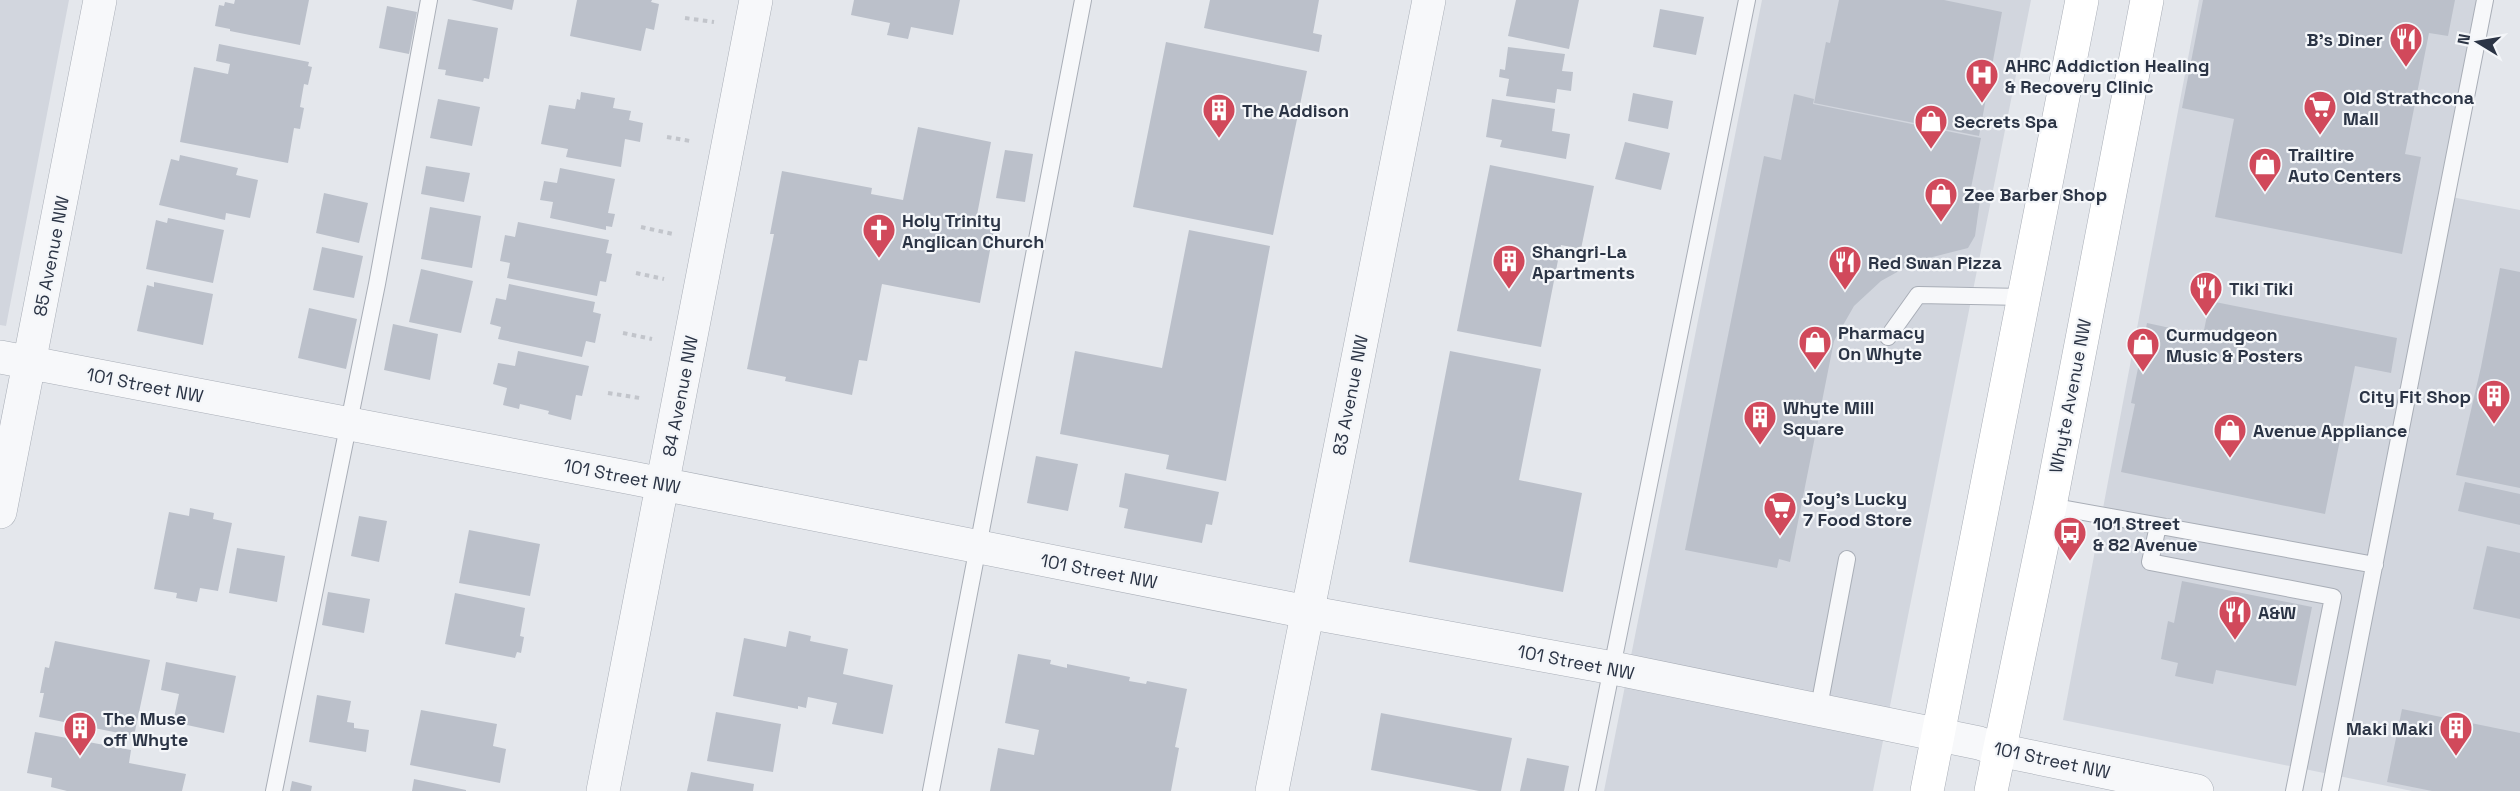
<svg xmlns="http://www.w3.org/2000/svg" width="2520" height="791" font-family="'Space Grotesk',sans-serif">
  <rect width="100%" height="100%" fill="#e4e7ec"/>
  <path fill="#d2d6de" d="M0,0H69L6,326L0,325Z
    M1762,0H2031L1873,791H1604Z
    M2199,0H2480L2446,196L2520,210V791H2412L2063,720Z"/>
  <path fill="#bbc0ca" d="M235,0H309L300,45L230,31V29L215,26L219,5L224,6L225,2L234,4Z
    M471,0H514L512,10Z
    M577,0H652L651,2L659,4L654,30L646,28L641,51L570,36Z
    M854,0H960L953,35L911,27L908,39L887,35L890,23L851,15Z
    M1210,0H1319L1313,33L1322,35L1319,52L1204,28Z
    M1516,0H1579L1569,49L1508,36Z
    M1839,0H1944L2002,12L1979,136L1814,103L1826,42L1830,43Z
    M2203,0H2455L2448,36L2429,33L2405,154L2421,157L2402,254L2215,217L2234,119L2182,108Z
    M387,6L417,12L409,54L379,48Z
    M1660,9L1704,17L1696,55L1653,47Z
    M448,19L498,28L489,79L484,78L483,82L445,75L446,70L438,69Z
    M1166,42L1307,71L1273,235L1133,207Z
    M219,44L309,62L308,66L312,67L308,85L304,84L300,107L304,108L300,129L294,128L288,163L180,142L194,67L228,74L230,64L216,61Z
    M1508,47L1565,54L1562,71L1573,72L1571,91L1557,89L1555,103L1506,96L1509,79L1499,77L1500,69L1505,70Z
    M581,92L615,98L613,108L631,111L629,120L643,123L640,142L625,139L621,167L566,157L568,149L541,144L549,105L575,109L577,99L580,100Z
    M1633,93L1673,101L1668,129L1628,121Z
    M1794,94L1814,99L1813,104L1981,138L1969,198L1980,200L1975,236L1968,248L1917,261L1881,281L1854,306L1834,341L1790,562L1779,559L1777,568L1685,550L1764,156L1781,160Z
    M438,99L480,107L472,146L430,138Z
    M1492,99L1555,109L1552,131L1570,134L1566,159L1500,147L1502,140L1486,137Z
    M918,127L991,142L977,215L996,219L980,303L882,284L867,361L859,360L852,395L785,381L786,377L747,369L774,234H770L782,171L872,188L871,194L903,200Z
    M1625,142L1670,153L1661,190L1615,179Z
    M1005,150L1033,154L1025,202L996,198Z
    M180,155L238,168L236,175L258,180L250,218L226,213L225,220L159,205L171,159L179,161Z
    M1490,165L1594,186L1581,249L1561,245L1541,347L1457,331Z
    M426,166L470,173L464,202L421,194Z
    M560,168L615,179L608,213L615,214L612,227L606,226V230L550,218L553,202L540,200L544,181L557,183Z
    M324,193L368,203L359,243L316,233Z
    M430,207L481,216L472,268L421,259Z
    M168,218L224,230L213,283L146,269L156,220L167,223Z
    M518,222L609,240L606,253L612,254L606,282L600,281L597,296L507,278L510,263L500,261L505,235L515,237Z
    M1189,230L1270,246L1226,481L1166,469L1169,455L1060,434L1075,351L1162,368Z
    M322,247L363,256L354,298L313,290Z
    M2500,268L2520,272V488L2456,475L2481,367Z
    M421,269L473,281L461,333L409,322Z
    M154,282L213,294L203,345L137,331L147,285L154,287Z
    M509,284L595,302L593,312L601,314L595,343L586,341L582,357L498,339L501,327L490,324L496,298L506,300Z
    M2210,301L2397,338L2391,373L2355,366L2325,514L2121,472L2135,404L2131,403L2147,323L2203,335Z
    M309,308L357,319L346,369L298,358Z
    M393,324L438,334L430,380L384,370Z
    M518,351L589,366L582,396L576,395L571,420L548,414L549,411L520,404L519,409L503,405L507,388L493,384L498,363L515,366Z
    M1450,351L1541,369L1519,480L1582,493L1563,592L1409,562Z
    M1036,456L1078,464L1068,511L1027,503Z
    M1125,473L1219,492L1212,525L1206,524L1202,543L1124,528L1128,509L1119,507Z
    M2465,482L2520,494V525L2458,511Z
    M190,508L214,513L213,519L232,523L218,591L200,588L197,602L176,598L177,593L154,589L169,512L189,516Z
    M359,516L387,521L379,562L351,556Z
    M469,530L540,544L530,596L459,583Z
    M2487,546L2520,553V619L2473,609Z
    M237,548L285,556L277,602L229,593Z
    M2182,581L2312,607L2296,686L2216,670L2213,684L2175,676L2178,663L2161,659L2168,621L2174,623Z
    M328,592L370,599L364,633L322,625Z
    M455,593L525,608L520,636L524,637L521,653L517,652L515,658L445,644Z
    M789,631L811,636L810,641L848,649L843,674L893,685L883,734L832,724L837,703L808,697L806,708L798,706V709L733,696L744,638L786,647Z
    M55,641L150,660L134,736L39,717L44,693H40L45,667L49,668Z
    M1018,654L1051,660L1050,664L1067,668V664L1130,677L1129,681L1146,684L1147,681L1187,689L1175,747L1179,748L1171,791H990L998,748L1034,755L1039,730L1005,723Z
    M166,662L236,676L224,733L173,722L179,694L161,690Z
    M317,695L351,701L347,722L354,723V728L369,730L366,752L309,742Z
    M2402,709L2520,733V791H2432L2387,782Z
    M421,710L497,724L493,746L506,749L500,783L410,765Z
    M716,712L781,724L773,772L707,761Z
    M1381,713L1512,738L1501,791H1479L1371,770Z
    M35,732L131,750L129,763L186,774L182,791H67L51,787L52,778L27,773Z
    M1527,758L1569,766L1564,791H1520Z
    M691,772L754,784L753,791H687Z
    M414,779L466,790V791H412Z
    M292,781L312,786L311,791H290Z"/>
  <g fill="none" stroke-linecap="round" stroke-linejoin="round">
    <g stroke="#a9aeb7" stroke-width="18">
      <path id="service" d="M1888,337L1918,295L2024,297
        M2050,506L2375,565
        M2158,526L2150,562L2333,597L2294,791
        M1818,712L1847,559
        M274,791L377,284L429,0
        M931,791L1083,0
        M1587,791L1747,0
        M2330,791L2485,0"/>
    </g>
    <g stroke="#a9aeb7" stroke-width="34">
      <path id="minor" d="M0,357L632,478L1307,612L1613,668L1979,743L1999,750L2197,791
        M0,512L100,0
        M603,791L756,0
        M1272,791L1429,0"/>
    </g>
    <g stroke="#a9aeb7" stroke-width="34">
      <path id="secondary" d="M1927,791L2082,0
        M1991,791L2050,506L2147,0"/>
    </g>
    <path stroke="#c2c5cb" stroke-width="4" stroke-dasharray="4.5 4.5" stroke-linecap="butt" d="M685,18L714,22
      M667,137L690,141
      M641,227L673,234
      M636,273L664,279
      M623,333L652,339
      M608,393L640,398"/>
    <use href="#service" stroke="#f7f8fa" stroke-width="16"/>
    <use href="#minor" stroke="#f7f8fa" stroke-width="33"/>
    <use href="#secondary" stroke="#fff" stroke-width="33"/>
  </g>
  <defs>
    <g id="restaurant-pin" transform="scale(1.725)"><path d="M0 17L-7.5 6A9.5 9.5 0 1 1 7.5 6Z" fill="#d1495b" stroke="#f4f6f9"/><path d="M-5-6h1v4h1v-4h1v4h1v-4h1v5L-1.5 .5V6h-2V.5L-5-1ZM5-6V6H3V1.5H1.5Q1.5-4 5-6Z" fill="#fff"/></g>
    <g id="hospital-pin" transform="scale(1.725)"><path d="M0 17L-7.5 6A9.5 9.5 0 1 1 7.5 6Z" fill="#d1495b" stroke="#f4f6f9"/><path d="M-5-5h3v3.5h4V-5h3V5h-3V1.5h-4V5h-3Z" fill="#fff"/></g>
    <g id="supermarket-pin" transform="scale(1.725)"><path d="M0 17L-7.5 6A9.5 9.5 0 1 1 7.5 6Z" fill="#d1495b" stroke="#f4f6f9"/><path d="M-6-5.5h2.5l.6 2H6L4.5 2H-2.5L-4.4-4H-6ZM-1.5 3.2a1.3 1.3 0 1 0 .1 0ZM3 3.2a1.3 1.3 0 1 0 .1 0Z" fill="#fff"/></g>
    <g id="building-pin" transform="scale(1.725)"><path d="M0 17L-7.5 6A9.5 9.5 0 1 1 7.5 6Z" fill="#d1495b" stroke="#f4f6f9"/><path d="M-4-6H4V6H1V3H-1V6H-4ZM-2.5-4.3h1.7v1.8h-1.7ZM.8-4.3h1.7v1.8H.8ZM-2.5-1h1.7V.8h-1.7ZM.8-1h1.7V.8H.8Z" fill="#fff"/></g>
    <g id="shop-pin" transform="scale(1.725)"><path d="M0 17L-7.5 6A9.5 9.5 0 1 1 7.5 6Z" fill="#d1495b" stroke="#f4f6f9"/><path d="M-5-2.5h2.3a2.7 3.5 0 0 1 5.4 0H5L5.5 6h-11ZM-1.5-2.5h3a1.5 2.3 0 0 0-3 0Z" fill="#fff"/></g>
    <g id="church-pin" transform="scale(1.725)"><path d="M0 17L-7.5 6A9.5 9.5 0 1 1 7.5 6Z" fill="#d1495b" stroke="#f4f6f9"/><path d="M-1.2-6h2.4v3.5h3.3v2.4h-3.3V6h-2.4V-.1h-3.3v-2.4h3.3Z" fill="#fff"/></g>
    <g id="bus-pin" transform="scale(1.725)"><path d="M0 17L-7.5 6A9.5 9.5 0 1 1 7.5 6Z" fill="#d1495b" stroke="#f4f6f9"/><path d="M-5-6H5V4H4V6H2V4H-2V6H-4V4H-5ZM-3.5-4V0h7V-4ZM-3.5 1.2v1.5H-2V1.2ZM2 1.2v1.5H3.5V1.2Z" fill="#fff"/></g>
  </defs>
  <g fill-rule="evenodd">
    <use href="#restaurant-pin" x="2406" y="39"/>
    <use href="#hospital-pin" x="1982" y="75"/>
    <use href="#supermarket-pin" x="2320" y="107"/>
    <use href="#building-pin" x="1219" y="110"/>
    <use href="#shop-pin" x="1931" y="121"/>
    <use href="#shop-pin" x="2265" y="164"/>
    <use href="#shop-pin" x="1941" y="194"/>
    <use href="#church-pin" x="879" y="230"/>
    <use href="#building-pin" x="1509" y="261"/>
    <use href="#restaurant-pin" x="1845" y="262"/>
    <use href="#restaurant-pin" x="2206" y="288"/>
    <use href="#shop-pin" x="1815" y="342"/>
    <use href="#shop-pin" x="2143" y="344"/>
    <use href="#building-pin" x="2494" y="396"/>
    <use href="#building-pin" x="1760" y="417"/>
    <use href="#shop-pin" x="2230" y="430"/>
    <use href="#supermarket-pin" x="1780" y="508"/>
    <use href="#bus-pin" x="2070" y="533"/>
    <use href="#restaurant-pin" x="2235" y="612"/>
    <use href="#building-pin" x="80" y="728"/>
    <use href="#building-pin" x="2456" y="728"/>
  </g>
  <g text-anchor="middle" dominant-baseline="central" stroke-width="4.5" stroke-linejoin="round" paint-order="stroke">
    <g font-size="18" font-weight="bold" fill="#2b3445" stroke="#f4f6f9" text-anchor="start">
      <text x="2383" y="39" text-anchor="end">B's Diner</text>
      <text x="2005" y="65">AHRC Addiction Healing<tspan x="2005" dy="21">&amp; Recovery Clinic</tspan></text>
      <text x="2343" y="97">Old Strathcona<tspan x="2343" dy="21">Mall</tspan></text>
      <text x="1242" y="110">The Addison</text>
      <text x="1954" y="121">Secrets Spa</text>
      <text x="2288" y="154">Trailtire<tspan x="2288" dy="21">Auto Centers</tspan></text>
      <text x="1964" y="194">Zee Barber Shop</text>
      <text x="902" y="220">Holy Trinity<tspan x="902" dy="21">Anglican Church</tspan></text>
      <text x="1532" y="251">Shangri-La<tspan x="1532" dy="21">Apartments</tspan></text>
      <text x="1868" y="262">Red Swan Pizza</text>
      <text x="2229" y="288">Tiki Tiki</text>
      <text x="1838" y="332">Pharmacy<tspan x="1838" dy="21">On Whyte</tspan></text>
      <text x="2166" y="334">Curmudgeon<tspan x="2166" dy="21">Music &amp; Posters</tspan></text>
      <text x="2471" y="396" text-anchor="end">City Fit Shop</text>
      <text x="1783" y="407">Whyte Mill<tspan x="1783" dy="21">Square</tspan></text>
      <text x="2253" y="430">Avenue Appliance</text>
      <text x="1803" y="498">Joy's Lucky<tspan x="1803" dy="21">7 Food Store</tspan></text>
      <text x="2093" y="523">101 Street<tspan x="2093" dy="21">&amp; 82 Avenue</tspan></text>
      <text x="2258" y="612">A&amp;W</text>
      <text x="103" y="718">The Muse<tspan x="103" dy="21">off Whyte</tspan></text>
      <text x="2433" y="728" text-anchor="end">Maki Maki</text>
    </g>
    <g font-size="18" fill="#2b3445" stroke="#f4f6f9">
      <text transform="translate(51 256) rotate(-79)">85 Avenue NW</text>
      <text transform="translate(145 385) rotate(11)">101 Street NW</text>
      <text transform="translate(1350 395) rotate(-79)">83 Avenue NW</text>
      <text transform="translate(680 396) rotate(-79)">84 Avenue NW</text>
      <text transform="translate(2070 396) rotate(-79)">Whyte Avenue NW</text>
      <text transform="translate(622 476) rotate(11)">101 Street NW</text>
      <text transform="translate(1099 571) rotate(11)">101 Street NW</text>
      <text transform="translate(1576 662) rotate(11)">101 Street NW</text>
      <text transform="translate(2052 760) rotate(12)">101 Street NW</text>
    </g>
  </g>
  <g transform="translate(2478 42) rotate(281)" stroke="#f4f6f9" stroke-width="4.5" paint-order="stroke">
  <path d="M0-4.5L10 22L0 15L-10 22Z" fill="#2b3445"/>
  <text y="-9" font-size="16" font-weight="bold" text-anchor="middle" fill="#2b3445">N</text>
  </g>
</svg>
